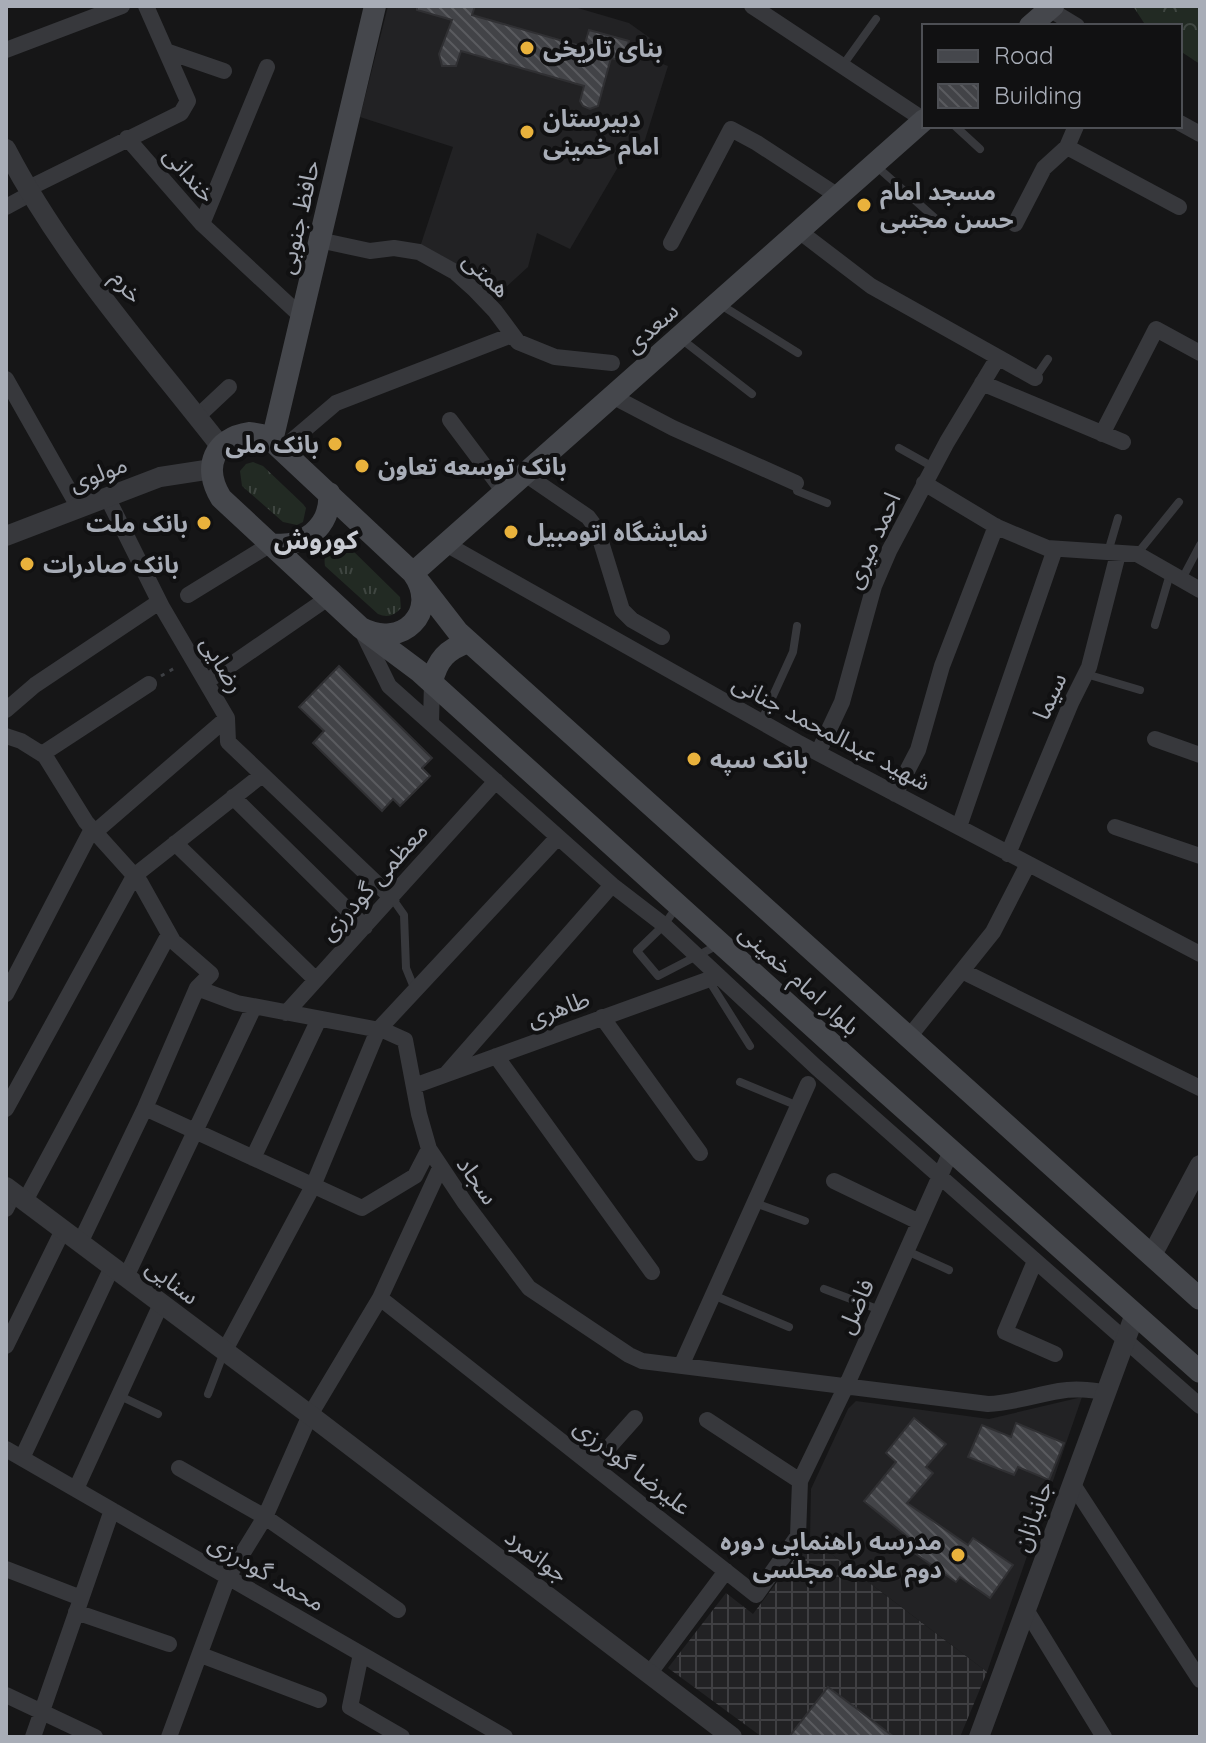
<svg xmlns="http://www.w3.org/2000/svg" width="1206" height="1743" font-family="Quicksand,'Noto Sans Arabic',sans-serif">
  <defs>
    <pattern id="industrial-grid" width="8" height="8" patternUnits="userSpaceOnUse" patternTransform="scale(2)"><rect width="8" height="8" fill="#222224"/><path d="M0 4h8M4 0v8" fill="none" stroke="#3f3f42"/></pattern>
    <pattern id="grass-tufts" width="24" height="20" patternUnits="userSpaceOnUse" patternTransform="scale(2)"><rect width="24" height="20" fill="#222a23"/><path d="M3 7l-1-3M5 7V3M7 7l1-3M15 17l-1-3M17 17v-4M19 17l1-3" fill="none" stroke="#3f4641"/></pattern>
    <pattern id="park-crowns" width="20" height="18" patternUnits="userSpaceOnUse" patternTransform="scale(2)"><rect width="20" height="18" fill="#222a23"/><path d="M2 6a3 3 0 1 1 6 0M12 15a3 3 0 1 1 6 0" fill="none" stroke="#3f4641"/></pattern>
    <pattern id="building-back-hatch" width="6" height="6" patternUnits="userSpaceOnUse" patternTransform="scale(2)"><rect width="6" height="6" fill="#424347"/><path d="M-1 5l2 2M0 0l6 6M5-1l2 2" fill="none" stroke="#5a5b5f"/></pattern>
  </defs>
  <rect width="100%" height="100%" fill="#161617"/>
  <path fill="#222224" d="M388,6H571L629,23L650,38L639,55L668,66L639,159L625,155L570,249L537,233L528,267L494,298L442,256L420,247L453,147L360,117Z
    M1082,1397L987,1672L810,1538L811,1489L848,1409L856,1401L989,1419Z"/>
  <path fill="url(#industrial-grid)" d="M810,1538L987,1672L960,1737H894L828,1687L789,1737H762L668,1668L726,1593L753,1614Z"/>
  <path fill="url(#grass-tufts)" d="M253,462L263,466L303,504L306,508L303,522L297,525L283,522L242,486L240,471L246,464Z
    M341,543L347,545L400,597L401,608C394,616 387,618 378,614L325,566C323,553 328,544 341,543Z"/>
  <path fill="url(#park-crowns)" d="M1133,6H1200V64L1180,51V26H1146Z"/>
  <path fill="url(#building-back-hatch)" stroke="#303033" stroke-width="2" d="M417,6H475L472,15L584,47L589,30L629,41L623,61L611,58L598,106L590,109L583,106L580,101L584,86L461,51L456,66H442L439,54L452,20L417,10Z
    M339,666L432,758L422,768L430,776L400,806L393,799L382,811L313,743L324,731L299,707Z
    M914,1418L946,1444L926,1467L933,1473L907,1503L968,1545L973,1538L1013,1565L990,1598L960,1577L956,1582L903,1545L909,1538L864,1501L896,1462L886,1453Z
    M1016,1423L1064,1443L1049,1480L1018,1467L1014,1475L968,1457L982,1425L1011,1437Z
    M828,1687L894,1737H789Z"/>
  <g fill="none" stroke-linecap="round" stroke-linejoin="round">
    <path stroke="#3d3f43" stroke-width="3" stroke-dasharray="4 6" stroke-linecap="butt" d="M161,676L178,666"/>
    <path stroke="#37383c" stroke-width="8" d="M843,65L876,19
      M955,126L980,149
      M875,165L936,219
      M721,305L798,353
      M680,338L752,394
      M1035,378L1048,359
      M899,448L933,467
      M796,483L797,491L827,503
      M1108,552L1118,518
      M1137,554L1179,502
      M1182,579L1200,545
      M1155,625L1170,574
      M1086,674L1140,690
      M761,722L793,652L797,626
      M392,898L404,915L406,968L415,990
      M676,908L664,925L637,951L658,976L718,945
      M708,979L750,1046
      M740,1082L798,1106
      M755,1203L805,1221
      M907,1251L949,1270
      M824,1289L880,1310
      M713,1295L789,1327
      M208,1394L224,1352
      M120,1396L158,1414"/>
    <path stroke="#37383c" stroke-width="16" d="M752,6L924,120
      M1049,9L1077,26
      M6,50L122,6
      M166,51L224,71
      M1180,123L1200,134
      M127,138L202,224L302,317
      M1067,147L1179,207
      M27,189L181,113L188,101L146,6
      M6,207L30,194
      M202,224L267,67
      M1015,224L1044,168L1067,147L1076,126
      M799,231L871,286L1035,378
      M319,240L370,251L394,248L419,252L455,272L474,289L495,311L518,342L555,357L612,363
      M671,243L731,129L757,143L838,196
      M6,379L79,508
      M982,383L1123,442
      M612,396L673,428L796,483
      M197,417L229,387
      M450,420L504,492
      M1102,434L1156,329L1200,353
      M282,449L336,403L512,335
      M525,474L588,517L597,529L622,610L632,620L662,637
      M924,483L997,527L1047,548L1137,554L1200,590
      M107,497L162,607L227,718L228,742L392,898
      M446,544L797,742L1200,954
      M188,595L271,544
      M362,631L389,686L612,885L664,925L816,1067L1200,1406
      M206,682L328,598
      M6,710L35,685L159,602
      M431,723L432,682
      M6,736L21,741L45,756L86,822L140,882L173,941L211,974L197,988L237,1003L385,1031L405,1040L419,1114L429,1149L465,1203L529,1288L629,1355L642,1361L988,1404C1013,1403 1035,1395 1059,1391C1075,1388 1090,1390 1105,1392
      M1155,739L1200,755
      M818,753L842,702L874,586L889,551L947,442L997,359
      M42,754L149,684
      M895,794L918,750L942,666L996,526
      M233,797L365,927
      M959,827L1055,549
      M1115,827L1200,856
      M95,832L227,718
      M175,843L316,980
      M1008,854L1071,703L1089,667L1118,554
      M962,971L1200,1088
      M6,994L92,829
      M286,1013L496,781
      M602,1017L700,1153
      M909,1037L993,932L1028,864
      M496,1056L652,1272
      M447,1073L612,885
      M414,1086L718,976
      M145,1108L362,1208L415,1176L429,1149
      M6,1109L134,876L262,775
      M253,1158L319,1019
      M834,1181L919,1222
      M25,1201L169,934
      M6,1209L14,1193
      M80,1243L145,1108L197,988
      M1035,1261L1005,1332L1055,1354
      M126,1277L254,1007
      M380,1298L756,1595L798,1536L800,1481L848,1382L952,1149
      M6,1346L63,1230
      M224,1352L313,1186L378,1030L558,837
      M681,1366L808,1084
      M707,1420L800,1481
      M6,1449L505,1737
      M22,1458L112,1267
      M594,1464L635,1418
      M179,1468L265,1517L398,1610
      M1072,1483L1200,1680
      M76,1489L161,1304
      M6,1569L81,1598
      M1025,1608L1104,1737
      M76,1612L169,1644
      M361,1654L350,1707L402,1737
      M201,1655L319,1700
      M649,1674L726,1571
      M6,1695L95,1737
      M33,1737L112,1510
      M169,1737L228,1577L265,1517L310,1415L380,1298L440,1168"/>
    <path stroke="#37383c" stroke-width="20" d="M6,149C62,257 146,351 221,447
      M6,536L160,477L212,469
      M6,1187L310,1415L732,1737
      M1152,1255L1200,1165
      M979,1737L1135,1314"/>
    <path stroke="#45474c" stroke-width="22" d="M1030,26L1053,6
      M250,433L262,435L272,441L413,573C441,612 401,650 361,628L221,498C202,467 214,438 250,433Z
      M272,441L375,6
      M271,544C302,549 332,527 329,493
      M413,573L924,120
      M420,583L458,632L1200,1299
      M361,628L420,672L873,1081L1200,1372
      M432,682C437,660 447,649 469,642"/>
  </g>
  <g fill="#e9b23c" stroke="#111112" stroke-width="3">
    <circle cx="527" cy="48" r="8"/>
    <circle cx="527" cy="132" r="8"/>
    <circle cx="864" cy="205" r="8"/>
    <circle cx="335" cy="444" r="8"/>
    <circle cx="362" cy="466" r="8"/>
    <circle cx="204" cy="523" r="8"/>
    <circle cx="511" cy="532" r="8"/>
    <circle cx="27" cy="564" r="8"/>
    <circle cx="694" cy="759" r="8"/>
    <circle cx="958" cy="1555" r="8"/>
  </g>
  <g text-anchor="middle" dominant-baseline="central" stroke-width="8" stroke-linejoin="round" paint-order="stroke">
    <g font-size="24" font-weight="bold" fill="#a8adb7" stroke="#111112" text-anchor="start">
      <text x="543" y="48">بنای تاریخی</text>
      <text x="543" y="118">دبیرستان<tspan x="543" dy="28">امام خمینی</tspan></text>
      <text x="880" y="191">مسجد امام<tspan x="880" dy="28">حسن مجتبی</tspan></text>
      <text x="319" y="444" text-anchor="end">بانک ملی</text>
      <text x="378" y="466">بانک توسعه تعاون</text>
      <text x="188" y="523" text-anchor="end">بانک ملت</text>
      <text x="527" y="532">نمایشگاه اتومبیل</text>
      <text x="43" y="564">بانک صادرات</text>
      <text x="710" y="759">بانک سپه</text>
      <text x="942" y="1541" text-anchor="end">مدرسه راهنمایی دوره<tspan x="942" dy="28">دوم علامه مجلسی</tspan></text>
    </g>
    <g font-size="24" fill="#a8adb7" stroke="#111112">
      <text transform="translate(190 174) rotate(49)">خندانی</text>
      <text transform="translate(298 217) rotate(-77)">حافظ جنوبی</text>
      <text transform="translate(487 274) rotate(43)">همتی</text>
      <text transform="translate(128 286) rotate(52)">خرم</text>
      <text transform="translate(651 327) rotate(-42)">سعدی</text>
      <text transform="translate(98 473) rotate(-21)">مولوی</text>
      <text transform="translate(872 540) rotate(-66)">احمد میری</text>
      <text transform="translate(223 664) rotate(59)">رضایی</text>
      <text transform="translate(1049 696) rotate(-66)">سیما</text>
      <text transform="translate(832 732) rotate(28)">شهید عبدالمحمد جنانی</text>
      <text transform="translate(373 881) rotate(-48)">معظمی گودرزی</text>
      <text transform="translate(800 979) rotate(42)">بلوار امام خمینی</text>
      <text transform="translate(558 1008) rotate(-20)">طاهری</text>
      <text transform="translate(478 1180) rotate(55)">سجاد</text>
      <text transform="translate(173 1281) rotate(37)">سنایی</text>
      <text transform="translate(855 1306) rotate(-66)">فاضل</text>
      <text transform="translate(633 1466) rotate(38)">علیرضا گودرزی</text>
      <text transform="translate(1032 1516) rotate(-70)">جانبازان</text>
      <text transform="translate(537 1555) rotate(37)">جوانمرد</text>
      <text transform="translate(267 1572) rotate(30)">محمد گودرزی</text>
    </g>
    <g font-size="26" font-weight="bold" fill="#c9ccd3" stroke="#111112">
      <text x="316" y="539">کوروش</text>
    </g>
  </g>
  <rect width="1206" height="1743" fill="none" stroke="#a8adb7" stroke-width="16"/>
  <rect x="922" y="24" width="260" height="104" fill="#111112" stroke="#4d4f54" stroke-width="2"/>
  <rect x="938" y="50" width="40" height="12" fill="#45474c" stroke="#4d4f54" stroke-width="2"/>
  <text x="994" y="64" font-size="24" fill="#a8adb7">Road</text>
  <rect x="938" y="84" width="40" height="24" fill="url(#building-back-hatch)" stroke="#4d4f54" stroke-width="2"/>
  <text x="994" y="104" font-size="24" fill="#a8adb7">Building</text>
</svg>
